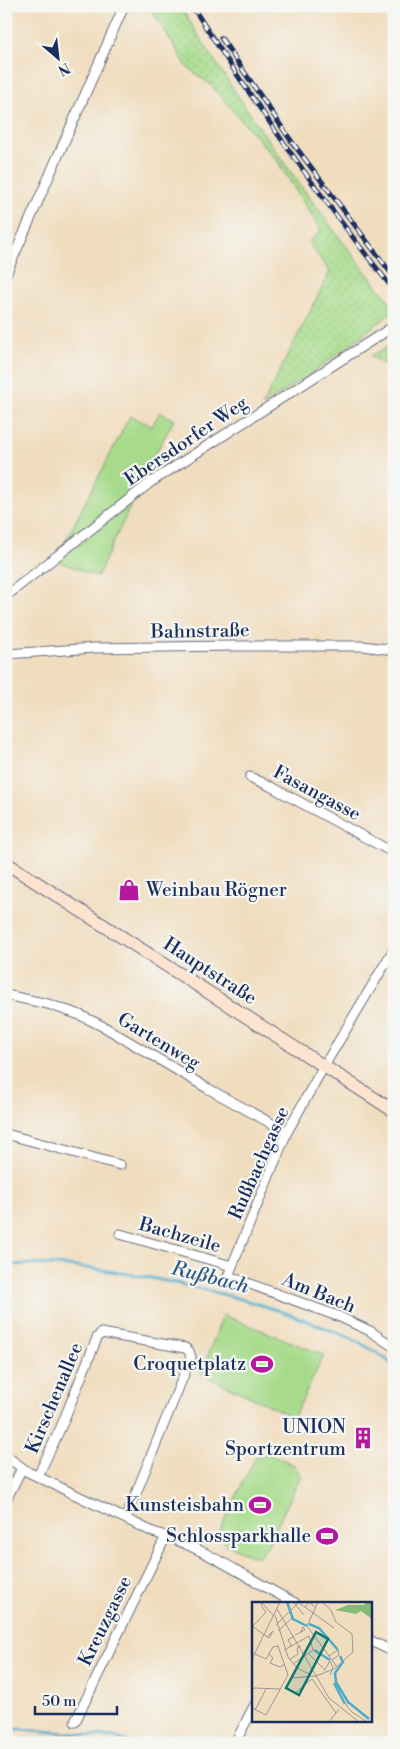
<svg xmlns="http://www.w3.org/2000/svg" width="400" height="1749" font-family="'Libre Bodoni',serif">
  <defs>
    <pattern id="grass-dots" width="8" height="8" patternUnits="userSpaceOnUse" patternTransform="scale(1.25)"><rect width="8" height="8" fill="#a7db8b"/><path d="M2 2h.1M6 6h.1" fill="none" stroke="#8fbc7a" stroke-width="1.8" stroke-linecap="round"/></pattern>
  </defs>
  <rect width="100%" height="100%" fill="#f6f6f2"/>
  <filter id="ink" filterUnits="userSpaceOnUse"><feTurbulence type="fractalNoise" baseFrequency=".02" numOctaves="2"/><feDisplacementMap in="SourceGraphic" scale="10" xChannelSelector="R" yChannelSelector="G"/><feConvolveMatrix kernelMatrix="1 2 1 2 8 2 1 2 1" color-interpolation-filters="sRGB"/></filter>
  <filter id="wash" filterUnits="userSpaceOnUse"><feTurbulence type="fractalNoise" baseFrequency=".0096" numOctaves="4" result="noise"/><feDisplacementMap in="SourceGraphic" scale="20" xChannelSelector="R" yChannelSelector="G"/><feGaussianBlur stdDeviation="1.12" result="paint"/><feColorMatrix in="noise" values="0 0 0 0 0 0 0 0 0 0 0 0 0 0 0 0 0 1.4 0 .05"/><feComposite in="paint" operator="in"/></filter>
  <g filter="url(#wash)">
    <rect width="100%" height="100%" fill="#f0ddbe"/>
    <path fill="url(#grass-dots)" stroke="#618574" d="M149,6H180C245,111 316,211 394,307V311L325,364L262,406L330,272L308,242L321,231L278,162L211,85L188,68Z
      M394,343V371L371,356Z"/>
    <path fill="#a7db8b" stroke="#618574" d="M160,412L174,420L138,485L64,544L130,416L152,426Z
      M131,505L97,577L58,561Z
      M223,1315L324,1355L294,1417L201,1374Z
      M265,1453H269L294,1465L301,1476L266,1549L259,1556H251L226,1544L223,1541L219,1532L254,1460L260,1454Z"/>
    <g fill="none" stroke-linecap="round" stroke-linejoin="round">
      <path stroke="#4cabcb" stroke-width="3" d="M6,1265C54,1262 99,1269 146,1277C202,1288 257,1301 310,1322C339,1333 371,1345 394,1366
        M6,1728L114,1737L131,1743"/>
    </g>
  </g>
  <g filter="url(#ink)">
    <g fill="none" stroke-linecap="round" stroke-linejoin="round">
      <g stroke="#666c80" stroke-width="11">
        <path id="minor" d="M6,274L124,6
          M6,596L151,482L394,326
          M6,654L95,648L232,646H363L394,650
          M250,777L270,786L394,853
          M394,949L324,1066L287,1132L228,1276L340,1317L370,1331L394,1347
          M6,995L48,1004L80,1015L106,1028L207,1088L287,1132
          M6,1134L120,1165
          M120,1234L232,1266
          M6,1456L28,1472L153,1532C204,1547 248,1579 295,1603
          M38,1476L61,1427L97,1338L101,1333L185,1348L189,1351L191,1357L126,1518
          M6,1500L22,1468
          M371,1641L394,1652
          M75,1722L166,1536
          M235,1743L254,1706"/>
      </g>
      <g stroke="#666c80" stroke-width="14">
        <path id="secondary" d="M6,863L394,1111"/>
      </g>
      <use href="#minor" stroke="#fff" stroke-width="9"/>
      <use href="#secondary" stroke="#fde4d1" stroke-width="12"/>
      <g stroke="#1b2f5e" stroke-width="5">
        <path id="rail" d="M192,6C255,104 321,199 394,290
          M221,38L292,142L394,277"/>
      </g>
      <use href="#rail" stroke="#f6f6f2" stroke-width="3" stroke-dasharray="9" stroke-linecap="butt"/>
    </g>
  </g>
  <defs>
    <g id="shop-bare" transform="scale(1.725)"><path d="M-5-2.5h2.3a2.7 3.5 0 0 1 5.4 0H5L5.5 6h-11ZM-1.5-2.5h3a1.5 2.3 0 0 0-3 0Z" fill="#b5179e" stroke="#f6f6f2" stroke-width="2.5" paint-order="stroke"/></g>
    <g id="stadium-bare" transform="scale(1.725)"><path d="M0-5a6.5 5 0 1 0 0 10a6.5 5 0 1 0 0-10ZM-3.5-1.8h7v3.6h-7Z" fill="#b5179e" stroke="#f6f6f2" stroke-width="2.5" paint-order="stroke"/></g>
    <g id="building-bare" transform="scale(1.725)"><path d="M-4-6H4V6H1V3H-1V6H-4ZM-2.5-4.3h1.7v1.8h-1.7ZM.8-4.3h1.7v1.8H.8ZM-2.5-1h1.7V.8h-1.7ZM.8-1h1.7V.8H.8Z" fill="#b5179e" stroke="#f6f6f2" stroke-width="2.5" paint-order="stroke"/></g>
  </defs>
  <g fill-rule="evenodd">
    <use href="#shop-bare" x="129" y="890"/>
    <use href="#stadium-bare" x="262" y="1364"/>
    <use href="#building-bare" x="363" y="1438"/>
    <use href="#stadium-bare" x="260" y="1505"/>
    <use href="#stadium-bare" x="327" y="1536"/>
  </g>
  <g text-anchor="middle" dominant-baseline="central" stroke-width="4.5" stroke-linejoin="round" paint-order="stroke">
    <g font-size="19" fill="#1b2f5e" stroke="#f6f6f2">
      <text transform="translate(186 441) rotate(-34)">Ebersdorfer Weg</text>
      <text transform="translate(200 631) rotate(-1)">Bahnstraße</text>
      <text transform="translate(317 793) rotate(28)">Fasangasse</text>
      <text transform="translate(210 971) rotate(33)">Hauptstraße</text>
      <text transform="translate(159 1041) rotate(31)">Gartenweg</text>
      <text transform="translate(259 1163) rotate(-66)">Rußbachgasse</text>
      <text transform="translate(180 1235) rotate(16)">Bachzeile</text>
      <text transform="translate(319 1293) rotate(22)">Am Bach</text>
      <text transform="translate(54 1398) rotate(-67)">Kirschenallee</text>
      <text transform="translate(105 1621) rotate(-64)">Kreuzgasse</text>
    </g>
    <g font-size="19" fill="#1b2f5e" stroke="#f6f6f2" text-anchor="end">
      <text x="146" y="890" text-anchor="start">Weinbau Rögner</text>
      <text x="246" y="1364">Croquetplatz</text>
      <text x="346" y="1427">UNION<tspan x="346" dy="22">Sportzentrum</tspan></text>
      <text x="244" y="1505">Kunsteisbahn</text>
      <text x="311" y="1536">Schlossparkhalle</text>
    </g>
    <g font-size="20" font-style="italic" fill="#2c5a84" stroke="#f6f6f2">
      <text transform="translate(210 1278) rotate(14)">Rußbach</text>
    </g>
  </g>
  <g transform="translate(252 1602)">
    <rect width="120" height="120" fill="#f0ddbe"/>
    <path d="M114,0H120V17L109,9L104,12L83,8L96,3H112Z" fill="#85bb77"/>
    <path fill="none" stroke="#4cabcb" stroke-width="2.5" d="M35,0L41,17L55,24M57,22L67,26L86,48M62,48L78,58M88,54L91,60L83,71L84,80L96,100L117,117M82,81L93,102"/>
    <path fill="none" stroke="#9b9798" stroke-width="1" d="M41,0L52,13M46,0L82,26M66,0L55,24L85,65M10,1L22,14M53,5L57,0L64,6M25,7L77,96L107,120M23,13L36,55L45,66L59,73M24,23L46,1M0,24L17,36L21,29L15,35M1,24L14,10L9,3L11,0M26,29L40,16M43,33L53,28L51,25L49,30M40,45L36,38L42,34M32,48L57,34L61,48L41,62M17,52L21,56L18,61L28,65L33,62M57,52L72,67M77,54L86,48L87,53L80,58M0,57L28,0M37,58L46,52L45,46L49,44M72,69L78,59L81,65L78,73M39,76L64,74L82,67L101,50L100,32L84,20L79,8L70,0M60,77L84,111M0,89L2,86L28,87M42,92L60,77M96,101L94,103L100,110L115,120M0,106L14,113L36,73L26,44L21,45L14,57L3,52M3,108L14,87M77,120L87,107"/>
    <path fill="#0f766e" fill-opacity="0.15" stroke="#0f766e" stroke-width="2.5" d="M64,30L76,37L47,93L34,86Z"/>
    <rect width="120" height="120" fill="none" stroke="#1b2f5e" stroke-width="2.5"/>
  </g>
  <rect width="400" height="1749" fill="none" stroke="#f6f6f2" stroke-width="25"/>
  <g transform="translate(58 58) rotate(152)" stroke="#f6f6f2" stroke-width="4" paint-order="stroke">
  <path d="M0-4L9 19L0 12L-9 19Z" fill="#1b2f5e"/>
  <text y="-8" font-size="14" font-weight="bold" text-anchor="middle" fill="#1b2f5e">N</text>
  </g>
  <path d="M35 1706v8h82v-8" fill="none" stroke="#1b2f5e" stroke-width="2.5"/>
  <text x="42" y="1706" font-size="15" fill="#1b2f5e" stroke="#f6f6f2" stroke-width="4" paint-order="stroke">50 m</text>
</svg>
